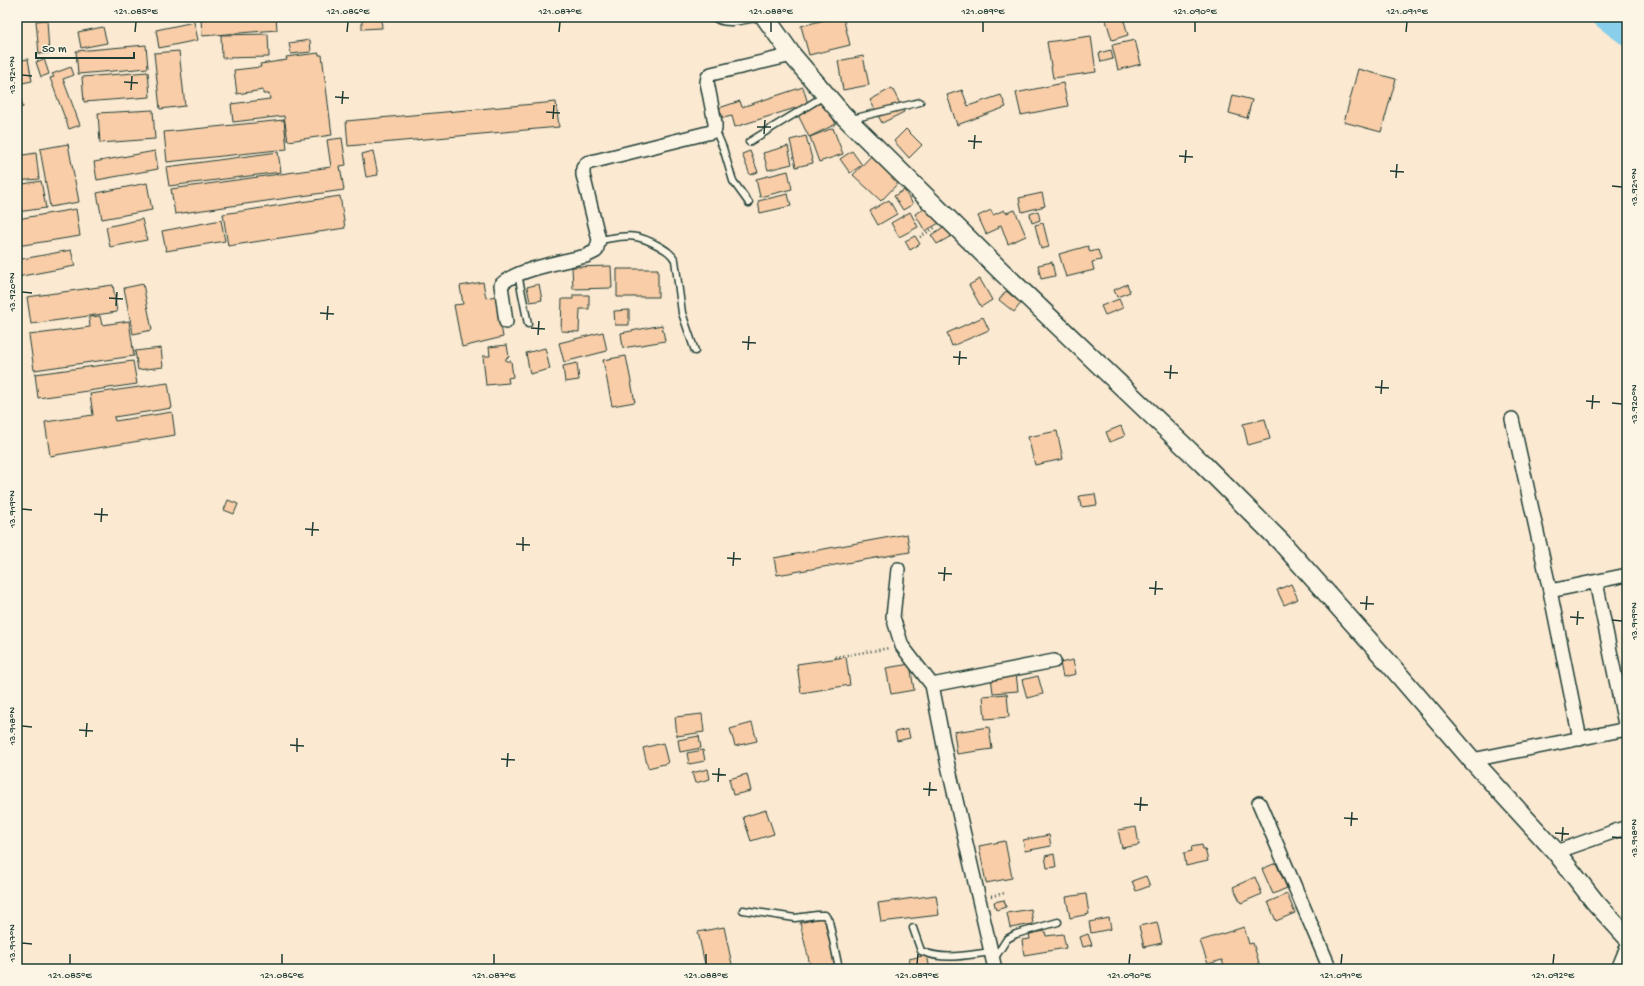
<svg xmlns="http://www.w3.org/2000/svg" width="1644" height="986" font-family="'Gochi Hand',sans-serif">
  <rect width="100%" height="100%" fill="#fbe9d2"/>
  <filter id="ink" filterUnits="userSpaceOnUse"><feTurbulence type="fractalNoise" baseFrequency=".025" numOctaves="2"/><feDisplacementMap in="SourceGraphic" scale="8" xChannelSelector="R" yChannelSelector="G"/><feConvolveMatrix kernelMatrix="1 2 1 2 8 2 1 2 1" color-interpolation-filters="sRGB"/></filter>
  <g filter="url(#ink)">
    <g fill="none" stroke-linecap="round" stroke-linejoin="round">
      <path stroke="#89ceea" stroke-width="23" d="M1604,17L1627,34"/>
    </g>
    <path fill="#f8cda7" stroke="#1f3d34" d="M227,17H276L277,30L202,36L201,19Z
      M362,17H381L382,28L362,29Z
      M836,17H843L850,45L809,55L801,26Z
      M1105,17H1123L1128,35L1112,40Z
      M47,20L49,53L39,54L36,21Z
      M194,22L198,40L159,48L156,30Z
      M103,27L107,43L81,48L78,32Z
      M268,34L269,57L222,58L221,35Z
      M1091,36L1096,72L1053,78L1047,42Z
      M310,40L311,52L291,54L289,43Z
      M1135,40L1141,64L1118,70L1112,45Z
      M146,45L148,68L78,74L76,51Z
      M1111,50L1113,59L1101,62L1099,53Z
      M179,51L185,106L160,109L154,53Z
      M319,53V55H322L332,135L288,141L284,116L233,122L231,104L270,99L269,94H263V90L237,94L234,70L261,67L260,64L287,60L286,57Z
      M863,56L869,85L843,90L838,61Z
      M28,59L32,81L17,84V61Z
      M44,59L49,74L41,77L36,62Z
      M71,67L74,75L63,79L80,125L69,129L50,78L54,77L52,74Z
      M1358,69L1396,79L1381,132L1344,122Z
      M148,72L150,97L84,102L82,77Z
      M1063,83L1068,106L1021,115L1016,93Z
      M17,84L23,107L17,109Z
      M803,87L808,104L735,127L732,116L723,118L719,108L740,101L742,107Z
      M892,88L904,112L882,123L870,100Z
      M962,90L968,106L1001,95L1006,107L957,125L947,95Z
      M1233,95L1252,100L1247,118L1229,113Z
      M824,101L836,124L809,137L798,115Z
      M556,102L559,127L348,146L346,121Z
      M153,110L155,139L100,143L98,113Z
      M284,120L287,149L167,162L164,132Z
      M833,128L843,154L819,162L810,137Z
      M906,129L922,145L909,158L894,141Z
      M806,136L813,163L796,167L790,140Z
      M342,138L346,165L340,166L344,190L175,214L171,189L331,167L327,140Z
      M68,144L79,202L50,207L40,149Z
      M788,146L792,164L768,170L763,153Z
      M155,151L158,169L97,180L94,162Z
      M373,151L378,175L366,177L362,154Z
      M750,151L758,172L750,175L742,154Z
      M852,151L862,165L850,173L840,159Z
      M278,152L281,172L169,186L166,167Z
      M36,153L39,179L17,181V156Z
      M872,155L900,181L881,201L853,175Z
      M788,171L792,189L760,197L756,179Z
      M41,181L46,208L17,212V185Z
      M147,183L152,210L102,219L97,193Z
      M904,190L913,204L903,210L894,196Z
      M1042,193L1045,206L1022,212L1019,198Z
      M788,194L791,206L760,213L758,201Z
      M340,196L345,228L228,246L223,214Z
      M889,200L897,214L878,225L870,211Z
      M932,205L941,222L925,231L915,214Z
      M76,209L80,236L17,246V219Z
      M991,210L993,215L1004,210L1006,213L1015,210L1026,236L1008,244L1001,225L998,226L999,228L986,234L978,216Z
      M1038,211L1040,220L1032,223L1030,214Z
      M910,212L918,227L899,237L891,223Z
      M142,219L147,240L110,247L106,227Z
      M221,220L225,241L166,251L162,231Z
      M1043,223L1049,247L1041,249L1035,225Z
      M947,225L953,235L937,244L931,235Z
      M915,236L920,244L910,250L905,241Z
      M1088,246L1090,252L1098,250L1101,260L1092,262L1094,270L1066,277L1059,254Z
      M71,250L75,266L17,277V260Z
      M1052,262L1055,276L1041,279L1038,265Z
      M611,266L612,288L573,289L572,267Z
      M617,269H658V297H617Z
      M980,279L992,300L981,307L969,285Z
      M483,282L486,298L496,296L503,337L462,347L454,305L463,304L460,286Z
      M143,284L152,330L133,334L124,288Z
      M539,284L542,300L530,302L527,287Z
      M1127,284L1130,292L1117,297L1114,290Z
      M113,285L117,312L31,324L27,297Z
      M1006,291L1021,303L1014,312L999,300Z
      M573,295H589V309H580L579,332L561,331L562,299H573Z
      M1119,299L1123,308L1105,315L1101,306Z
      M629,310V325H615L614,311Z
      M100,316L102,325L129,321L134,356L34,370L29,335L90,327L89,317Z
      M983,317L989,330L952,346L947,333Z
      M662,325L665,341L623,348L621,333Z
      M603,332L607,351L564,362L559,343Z
      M507,345L509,357L506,358V361H511L513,377L508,378L509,383L486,385L483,356H490L489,347Z
      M161,348L163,367L138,370L135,351Z
      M545,348L550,369L530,374L526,353Z
      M626,356L635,402L612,406L603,360Z
      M133,361L137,384L38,398L35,374Z
      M577,363L579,380L565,382L563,366Z
      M168,383L172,408L114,417L115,421L172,412L175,435L50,456L45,422L93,415L90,394Z
      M1265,419L1270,439L1248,445L1243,424Z
      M1121,426L1125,436L1110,442L1106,432Z
      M1057,431L1063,459L1035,465L1028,437Z
      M1095,494L1097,505L1081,507L1079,496Z
      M228,500L238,504L234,514L224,510Z
      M907,534L910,552L777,575L774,558Z
      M1291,584L1298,599L1284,605L1277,590Z
      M846,657L850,685L801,693L797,664Z
      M1073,660L1076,674L1063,677L1060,663Z
      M910,664L914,690L891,694L886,668Z
      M1016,673L1018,691L993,693L991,676Z
      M1038,676L1043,694L1027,698L1022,680Z
      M1007,694L1009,717L985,719L983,696Z
      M702,714L704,732L677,736L675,717Z
      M752,723L757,741L735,746L730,729Z
      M989,727L992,749L957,754L954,732Z
      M908,729L910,738L897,741L895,732Z
      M699,736L701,748L680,752L678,740Z
      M663,743L668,763L648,768L643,748Z
      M703,750L705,761L689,764L687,753Z
      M708,769L710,779L695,783L692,773Z
      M747,774L751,791L733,795L729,779Z
      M766,810L774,834L751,841L743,817Z
      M1136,827L1139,845L1122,848L1118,830Z
      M1049,835L1051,846L1025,851L1023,840Z
      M1005,841L1012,878L986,883L979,846Z
      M1202,845L1203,849H1205L1208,861L1186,866L1184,853L1192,851L1191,847Z
      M1054,854L1056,867L1047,868L1045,856Z
      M1276,863L1287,888L1273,894L1262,869Z
      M1146,876L1150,886L1136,891L1132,881Z
      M1255,877L1262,894L1241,903L1233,887Z
      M1086,894L1089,914L1070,918L1066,897Z
      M1287,894L1295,913L1276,921L1268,902Z
      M936,895L939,915L881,922L878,903Z
      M1004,900L1006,907L996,910L994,902Z
      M1031,909L1033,924L1010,928L1007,913Z
      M824,917L836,969H811L800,923Z
      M1109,918L1111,929L1091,933L1089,922Z
      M1157,922L1162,943L1144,947L1139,926Z
      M724,927L733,969H706L698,932Z
      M1244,927L1249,944L1253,943L1260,966L1252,969H1225L1222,960L1208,964L1200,941Z
      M1045,931L1046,936L1063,934L1066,948L1024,955L1022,940L1030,939L1029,934Z
      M1088,934L1092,945L1083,947L1080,937Z
      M927,955L930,969H911L909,959Z"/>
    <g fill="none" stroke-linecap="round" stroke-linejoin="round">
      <g stroke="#1f3d34" stroke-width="9">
        <path id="lane" d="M714,17C724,27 748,19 761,17
          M852,119L920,102
          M715,129L723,148L733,181L749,203
          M749,142L824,96
          M599,240C626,236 634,232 659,246C666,250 671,253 675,260L682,313L695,351
          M518,274L528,324
          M743,910L795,918L817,915H825L829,921L839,969
          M913,928L921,951C944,961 966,955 991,952
          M994,959L1007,939L1016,934L1058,922"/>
      </g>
      <g stroke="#1f3d34" stroke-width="16">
        <path id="street" d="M506,322L501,285C514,270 565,261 586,256L596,251L599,240L583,175V168L587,163L711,132L715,129V123L707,82L708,77L711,74L792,55
          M1512,419L1550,591L1580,739
          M898,569L893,617L902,646L932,685L947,761L995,969
          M1596,582L1626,729
          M1550,591L1627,575
          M932,685L1054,661
          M1472,760L1627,729
          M1259,803L1330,969
          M1556,852L1627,827
          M1618,969L1627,947"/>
      </g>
      <g stroke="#1f3d34" stroke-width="21">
        <path id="secondary" d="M765,17L792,55L843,115L1002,272L1202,463L1281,542L1387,661L1472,760L1556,852L1595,902L1627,937"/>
      </g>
      <path stroke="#1f3d34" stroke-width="2.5" stroke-dasharray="1 3" stroke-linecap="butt" d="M920,237L936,227
        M835,657L890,648
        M991,896L1005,893"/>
      <use href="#lane" stroke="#fcf5e5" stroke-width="6"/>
      <use href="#street" stroke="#fcf5e5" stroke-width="13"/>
      <use href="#secondary" stroke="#fcf5e5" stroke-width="18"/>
    </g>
  </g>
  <path fill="none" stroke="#1f3d34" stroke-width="1.5" d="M135,32L136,22M347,32L348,22M559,32L560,22M771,32V22M983,32V22M1195,32V22M1406,32L1407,22M22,75L32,76M124,82L138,83M131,90L132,76M335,97L349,98M342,104L343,91M546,112L560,113M553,119L554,105M757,127H771M764,134L765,120M968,141L982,142M974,149L975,135M1179,156L1193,157M1185,163L1186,150M1390,171L1404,172M1396,178L1397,164M1612,186L1622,187M22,292L32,293M109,298L123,299M116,306L117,292M320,313L334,314M327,320L328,306M531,328L545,329M538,335L539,321M742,342L756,343M748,350L749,336M953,357L967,358M959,365L960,351M1164,372L1178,373M1170,379L1171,365M1375,387L1389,388M1381,394L1382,380M1586,401L1600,402M1612,403L1622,404M1592,409L1593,395M22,509L32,510M94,514L108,515M101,522L102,508M305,529L319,530M312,536L313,522M516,544L530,545M523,551V537M727,558L741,559M733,566L734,552M938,573L952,574M944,581L945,567M1149,588L1163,589M1155,595L1156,581M1360,603L1374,604M1366,610L1367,596M1570,617L1584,618M1612,620L1622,621M1577,625L1578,611M22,726L32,727M79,730L93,731M86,737L87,723M290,745L304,746M297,752V738M501,759L515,760M507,767L508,753M712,774L726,775M718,782L719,768M923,789L937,790M929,796L930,782M1134,804L1148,805M1140,811L1141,797M1344,818L1358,819M1351,826L1352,812M1555,833L1569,834M1612,837L1622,838M1562,841L1563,827M22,943L32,944M70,964V954M282,964V954M494,964V954M706,964V954M917,964L918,954M1129,964L1130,954M1341,964L1342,954M1553,964L1554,954"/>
  <rect width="1644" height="986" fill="none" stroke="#fcf5e5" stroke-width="44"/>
  <path d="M36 52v6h98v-6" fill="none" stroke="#1f3d34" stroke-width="2"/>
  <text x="42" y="52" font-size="12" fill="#1f3d34" stroke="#fcf5e5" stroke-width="3" paint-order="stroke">50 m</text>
  <rect x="22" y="22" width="1600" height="942" fill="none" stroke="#1f3d34" stroke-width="1.5"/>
  <g font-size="10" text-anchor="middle" fill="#1f3d34">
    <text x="136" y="14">121.085°E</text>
    <text x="348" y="14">121.086°E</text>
    <text x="560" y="14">121.087°E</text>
    <text x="771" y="14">121.088°E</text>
    <text x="983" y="14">121.089°E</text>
    <text x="1195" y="14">121.090°E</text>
    <text x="1407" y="14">121.091°E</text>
    <text transform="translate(11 75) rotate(-90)" y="4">13.921°N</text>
    <text transform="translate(1633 187) rotate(-90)" y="4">13.921°N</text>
    <text transform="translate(11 292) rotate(-90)" y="4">13.920°N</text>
    <text transform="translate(1633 404) rotate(-90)" y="4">13.920°N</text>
    <text transform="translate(11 509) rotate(-90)" y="4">13.919°N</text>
    <text transform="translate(1633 621) rotate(-90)" y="4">13.919°N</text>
    <text transform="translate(11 726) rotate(-90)" y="4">13.918°N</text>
    <text transform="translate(1633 838) rotate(-90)" y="4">13.918°N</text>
    <text transform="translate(11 943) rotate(-90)" y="4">13.917°N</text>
    <text x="70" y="978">121.085°E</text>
    <text x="282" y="978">121.086°E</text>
    <text x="494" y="978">121.087°E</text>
    <text x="706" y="978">121.088°E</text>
    <text x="917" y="978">121.089°E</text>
    <text x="1129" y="978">121.090°E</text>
    <text x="1341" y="978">121.091°E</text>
    <text x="1553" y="978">121.092°E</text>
  </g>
</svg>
